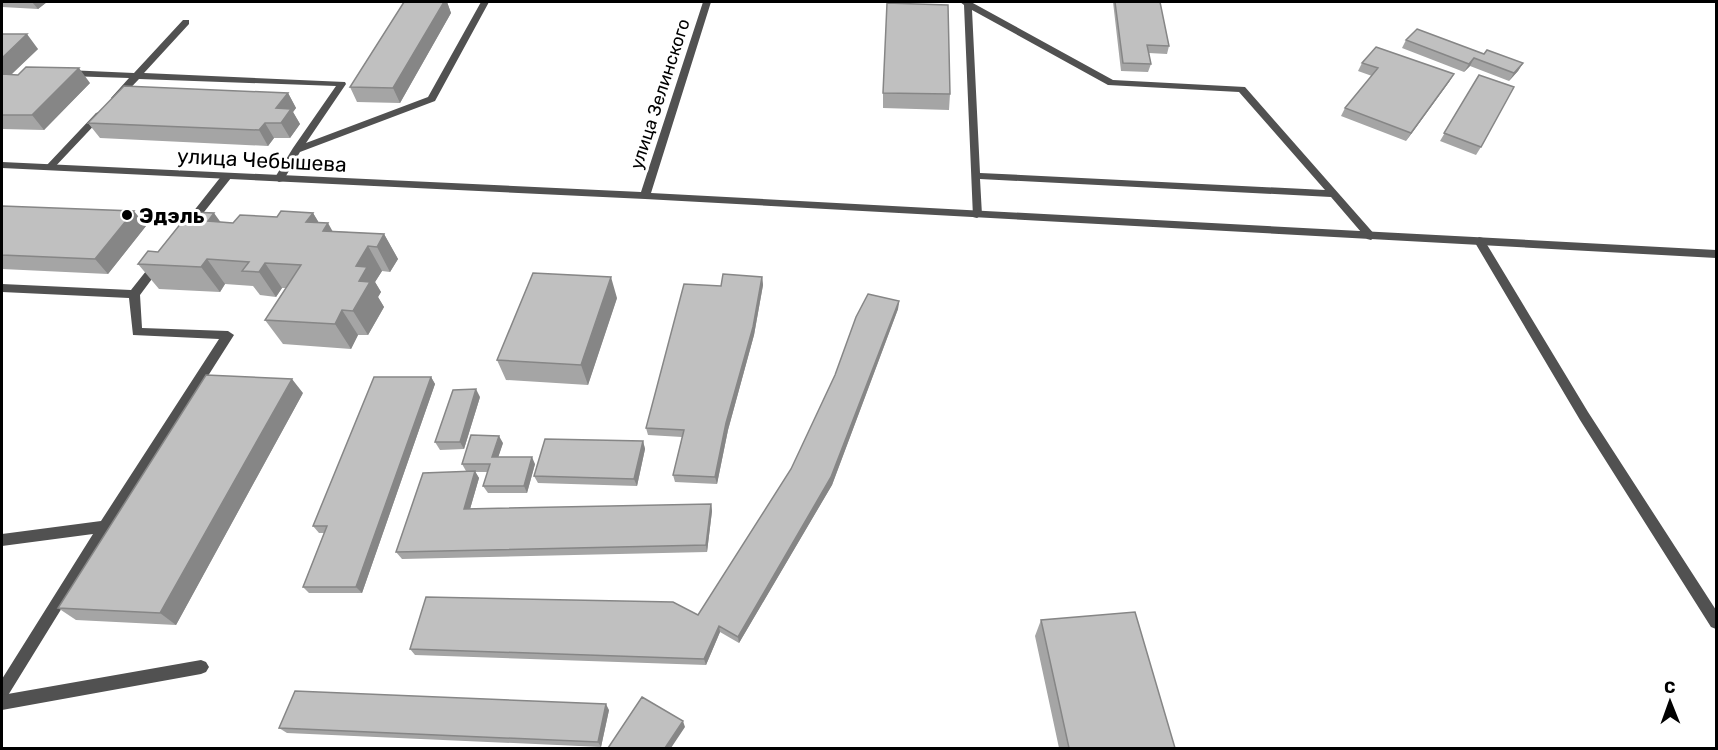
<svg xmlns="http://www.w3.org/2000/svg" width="1718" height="750" font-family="Rubik,sans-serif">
  <rect width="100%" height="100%" fill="#fff"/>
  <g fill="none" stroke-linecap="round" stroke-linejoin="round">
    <path fill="#515151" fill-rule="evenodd" d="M481,2H489L435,101L300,152L283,181L279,182L274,179L293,148L336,86L139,79L119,100L116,101L111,98L129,78L67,76L63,73L67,70L134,73L183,20H189V24L144,73L345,82L346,84L306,143L428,97Z
      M960,2H971L1113,80L1245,87L1376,236L1371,240L1367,239L1331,197L980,179L982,215L977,218L973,217L964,5ZM972,10L1108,85L1239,92L1325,190L980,173Z
      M99,112L102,113V117L52,170H46V166L96,113Z
      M227,173L231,174V178L193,226H185L184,224L185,222L223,174Z
      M1479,237L1483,238L1588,412L1716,610V629L1711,627L1580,420L1474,241Z
      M158,260L163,264L140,295L142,328L228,331L234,335L110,530L7,697L2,700V679L93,534L2,546V534L101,521L219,339L133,335L129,298L2,292V284L131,290L154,261Z"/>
    <path fill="#515151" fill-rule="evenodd" d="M703,2H711L651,193L1716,250V258L645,199L2,168V162L641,192Z
      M201,660L206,662L209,667L206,672L201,674L2,710V695Z"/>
  </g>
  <path fill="#a5a5a5" d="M2,2H47L38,9L2,7Z
    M404,2H447L451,13L400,103L357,102L350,87Z
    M1113,2H1160L1169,46L1167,54L1149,53L1151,64L1148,72L1121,71Z
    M2,34L38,49L11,75L90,83L44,130L2,129Z
    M1406,40L1484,54L1523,63L1518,71L1509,81L1470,66L1464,72L1402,48Z
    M1362,63L1454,74L1449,82L1406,141L1341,116L1345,108L1372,76L1358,71Z
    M1479,75L1481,147L1476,155L1440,141Z
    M288,93L296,108L293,112L300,124L290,138H274L268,146L100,138L88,123Z
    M883,93L950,94L949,110L883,108Z
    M2,206L146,226L108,274L2,269Z
    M313,213L319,223L332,231L384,234L398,259L390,272L382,271L375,282L381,292L378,297L384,307L368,335H358L351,349L283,344L265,320L286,288H282L276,297L260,295L253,286L225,284L220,292L159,289L138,264L220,222L233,223L277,217Z
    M762,277L763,285L754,335L728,430L717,484L675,482L673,475L682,437L648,435L646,428L721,286Z
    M617,298L588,385L506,380L497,360Z
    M899,301L898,309L832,485L739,643L720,632L706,665L415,655L410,649L698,615Z
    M431,377L435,384L362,593H309L303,587L324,533H319L313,526Z
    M303,393L176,625L76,620L58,608Z
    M480,397L464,449L440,450L435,442Z
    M643,441L645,449L637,486L538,483L534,476Z
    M503,443L498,457L535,464L527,493H488L483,486L488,472H475L479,478L470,509L711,504L712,511L707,552L402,559L396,552L466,471L462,464Z
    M1041,620L1175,748H1059L1035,636Z
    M609,710L601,747L287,733L279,728Z"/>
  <path fill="#868686" d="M32,2H47L38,9Z
    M444,2H447L451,13L400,103L393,88Z
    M27,34L38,49L2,83V58Z
    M1474,58L1470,66L1464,72L1469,64Z
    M1523,63L1518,71L1509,81L1514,73Z
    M79,68L90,83L44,130L32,115Z
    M1454,74L1449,82L1406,141L1411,133Z
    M288,93L296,108L293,112L300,124L290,138L281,123L276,108Z
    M265,123L274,138L268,146L259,130Z
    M134,211L146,226L108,274L95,259Z
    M214,213L232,238L208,221Z
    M313,213L328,238L306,222Z
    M328,223L342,248L323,231Z
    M384,234L398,259L390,272L377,247Z
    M368,246L382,271L375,282L381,292L378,297L384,307L368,335L353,311L359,281L356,266Z
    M207,259L225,284L220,292L201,267Z
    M265,263L282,288L276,297L259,272Z
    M611,277L617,298L588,385L581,365Z
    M762,277L763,285L754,335L728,430L717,484L715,477L726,423Z
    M899,301L898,309L832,485L739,643L738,637Z
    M342,310L358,335L351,349L335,324Z
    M431,377L435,384L362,593L356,587Z
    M292,379L303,393L176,625L160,613Z
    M476,389L480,397L464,449L460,442Z
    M499,436L503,443L496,464L492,457Z
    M643,441L645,449L637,486L634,479Z
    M532,457L535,464L527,493L524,486Z
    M475,471L479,478L468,516L464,509Z
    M711,504L712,511L707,552L706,545Z
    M719,626L720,632L706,665L704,659Z
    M606,704L609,710L601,747L598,742Z
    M683,721L685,727L671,748H665Z"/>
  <path fill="#c0c0c0" stroke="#868686" stroke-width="1.5" d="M404,2H444L393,88L350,87Z
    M1115,2H1160L1169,46L1147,45L1151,64L1123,63Z
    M887,3L948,5L950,94L883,93Z
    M1417,29L1484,54L1487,50L1523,63L1514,73L1474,58L1469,64L1406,40Z
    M2,34H27L2,58Z
    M1376,47L1454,74L1411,133L1345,108L1378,68L1362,63Z
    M26,67L79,68L32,115H2V74L18,75Z
    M1479,75L1514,87L1481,147L1444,133Z
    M124,86L288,93L276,108L291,109L281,123H265L259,130L88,123Z
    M2,206L134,211L95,259L2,255Z
    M281,211L313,213L306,222L328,223L323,231L384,234L377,247L368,246L356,266L367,267L359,281L370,282L353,311L342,310L335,324L265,320L301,265L265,263L259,272L242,271L249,262L207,259L201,267L138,264L148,251L158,252L190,212L214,213L208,221L233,223L240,215L277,217Z
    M533,273L611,277L581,365L497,360Z
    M723,274L762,277L753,327L726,423L715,477L673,475L684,430L646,428L684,284L721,286Z
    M868,294L899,301L831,477L738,637L719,626L704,659L410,649L426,597L673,602L698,615L791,469L835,375L856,317Z
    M206,375L292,379L160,613L58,608Z
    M374,377H431L356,587H303L327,526H313Z
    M476,389L460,442H435L453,390Z
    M471,435L499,436L492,457H532L524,486H483L490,464H462Z
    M545,439L643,441L634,479L534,476Z
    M475,471L464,509L711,504L706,545L396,552L423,473Z
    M1135,612L1175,748H1069L1041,620Z
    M295,691L606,704L598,742L279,728Z
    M642,697L683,721L665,748H608Z"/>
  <circle fill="#000" stroke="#fff" stroke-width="2" cx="127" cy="215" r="6"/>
  <g text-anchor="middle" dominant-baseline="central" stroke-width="6" stroke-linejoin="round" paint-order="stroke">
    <g font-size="18" fill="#000" stroke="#fff">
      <text transform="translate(660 94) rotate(-72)">улица Зелинского</text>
    </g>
    <g font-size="21" fill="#000" stroke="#fff">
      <text transform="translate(262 160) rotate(3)">улица Чебышева</text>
    </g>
    <g font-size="21" font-weight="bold" fill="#000" stroke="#fff" text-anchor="start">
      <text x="139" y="215">Эдэль</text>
    </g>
  </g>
  <rect width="1718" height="750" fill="none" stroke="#000000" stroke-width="6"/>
  <g transform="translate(1670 702) rotate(359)" stroke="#ffffff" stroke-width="4.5" paint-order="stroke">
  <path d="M0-4.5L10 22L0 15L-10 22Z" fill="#000000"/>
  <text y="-9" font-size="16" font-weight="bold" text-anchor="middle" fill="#000000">С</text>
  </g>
</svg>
